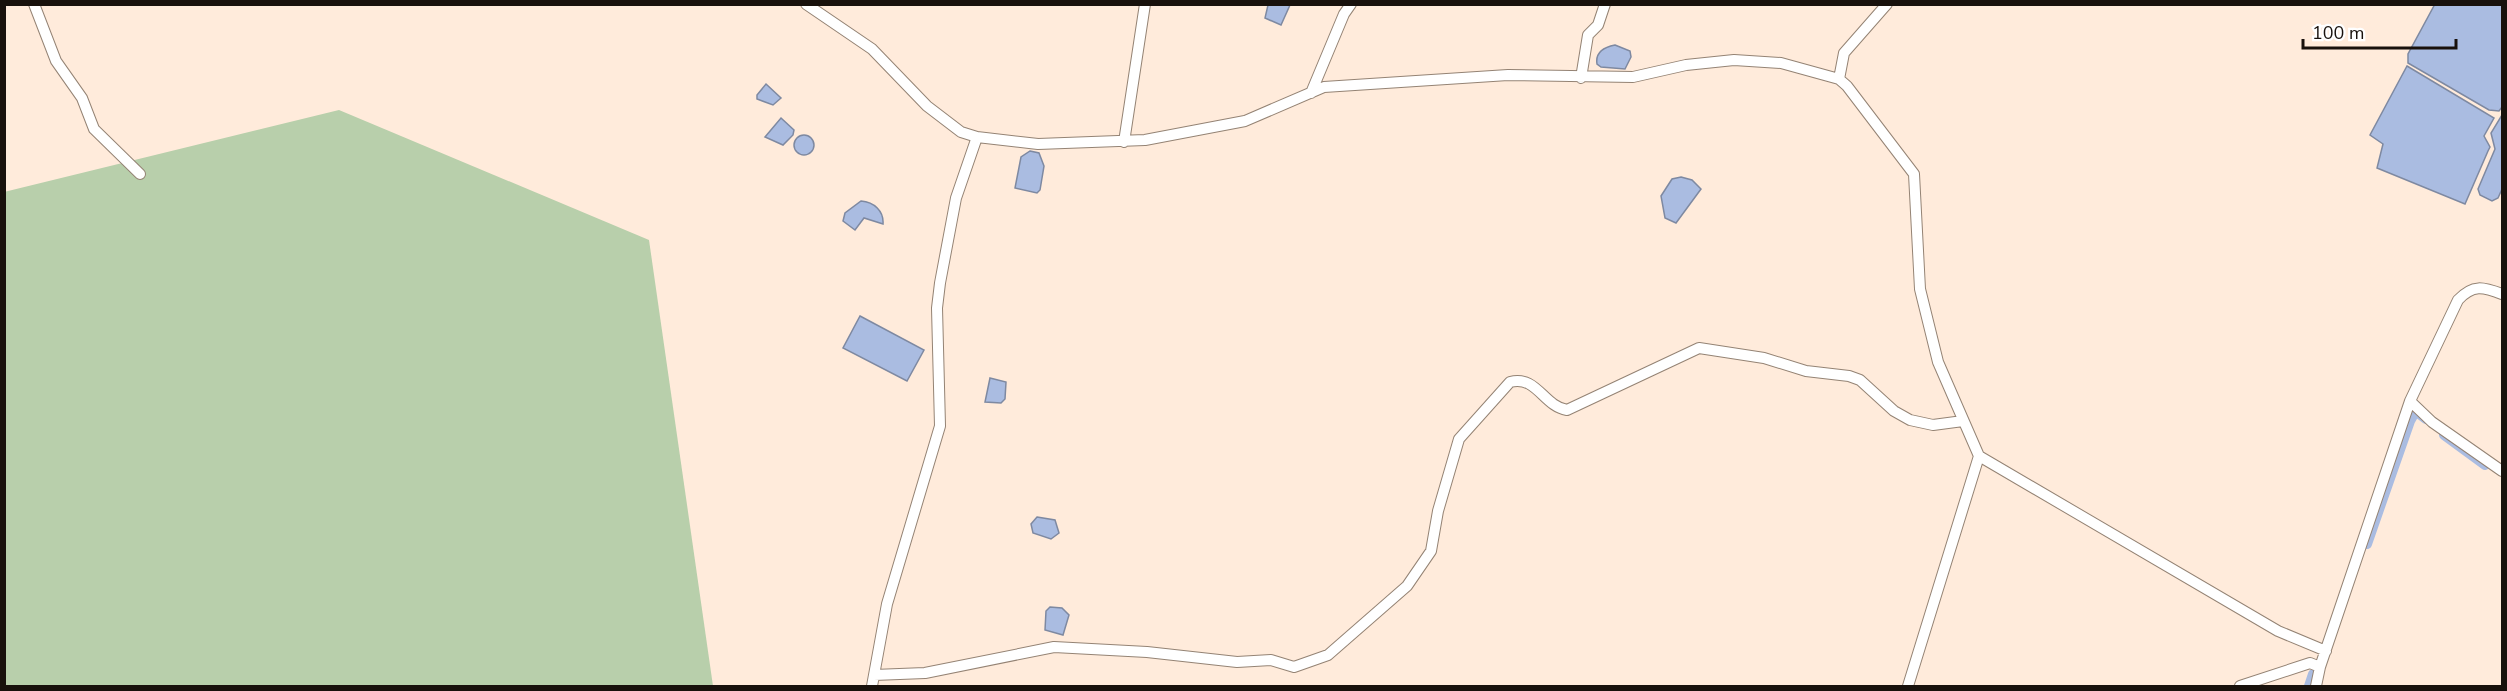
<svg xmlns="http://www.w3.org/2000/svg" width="2507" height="691" font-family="'Nunito Sans',sans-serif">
  <rect width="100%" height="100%" fill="#ffebdb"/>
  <path fill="#b8cfab" d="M339,110L649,240L713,686H5L4,192Z"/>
  <path fill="#aabce1" stroke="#7e89a1" stroke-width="1.5" d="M2435,4L2502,5V107L2499,111L2489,110L2408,63V54Z
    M1268,5H1290L1281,25L1265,18Z
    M1615,45L1630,51L1631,57L1625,69L1601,67L1597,64C1595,52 1605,47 1615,45Z
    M2407,66L2494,118L2484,136L2490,147L2488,151L2465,204L2377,168L2383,144L2370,135Z
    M766,84L781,98L773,105L757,99V95Z
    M2502,115V189L2498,198L2492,201L2480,195L2478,189L2495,149L2491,133Z
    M781,118L794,130L793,135L783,145L765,137Z
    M794 145a10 10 0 1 1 20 0a10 10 0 1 1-20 0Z
    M1030,151L1039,153L1044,166L1040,190L1037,193L1015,188L1021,157Z
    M1681,177L1692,180L1701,189L1676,223L1665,218L1661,196L1672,179Z
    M861,201C874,202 884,211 883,224L864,218L855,230L843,221L845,213Z
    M860,316L924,350L907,381L843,348Z
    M990,378L1006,382L1005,399L1001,403L985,402Z
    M1037,517L1055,520L1059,533L1051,539L1033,533L1031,524Z
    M1050,607L1062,608L1069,615L1063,635L1045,630L1046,611Z"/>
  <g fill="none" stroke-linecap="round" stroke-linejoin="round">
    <path stroke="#aabce1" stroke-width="10" d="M2444,435L2485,465
      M2367,544L2410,421L2414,414L2418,413L2426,419
      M2309,686L2313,674"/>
    <g stroke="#948374" stroke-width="12">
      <path id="street" d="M34,4L56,61L82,98L94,129L140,174
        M806,4L872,49L927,106L961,132L977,137L1038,144L1145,140L1245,121L1324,87L1508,75L1633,77L1686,65L1734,60L1781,63L1839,79L1847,86L1914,174L1920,289L1938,362L1979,456L2278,631L2326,651
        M1581,78L1588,35L1598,25L1605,4
        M1839,79L1844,53L1887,4
        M1311,93L1344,14L1351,4
        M1124,142L1145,4
        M2410,401L2432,422L2502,471
        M874,675L925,673L1054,647L1147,652L1237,662L1271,660L1294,667L1328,655L1407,586L1431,551L1438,511L1459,439L1510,382C1537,375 1543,406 1567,410L1699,348L1764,358L1806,371L1849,376L1860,380L1894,411L1910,420L1933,425L1963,421
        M872,686L887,604L940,426L937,308L940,283L956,198L977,137
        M1908,686L1979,456
        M2240,686L2310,663L2320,667
        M2316,686L2320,667L2410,401L2458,300C2473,284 2483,287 2502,294"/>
    </g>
    <use href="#street" stroke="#fff" stroke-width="10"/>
  </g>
  <rect width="2507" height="691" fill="none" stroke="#18110c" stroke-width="12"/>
  <path d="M2303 39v9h153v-9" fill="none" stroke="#18110c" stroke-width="3"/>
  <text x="2312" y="39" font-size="18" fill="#18110c" stroke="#ffffff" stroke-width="4.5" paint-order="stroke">100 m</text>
</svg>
